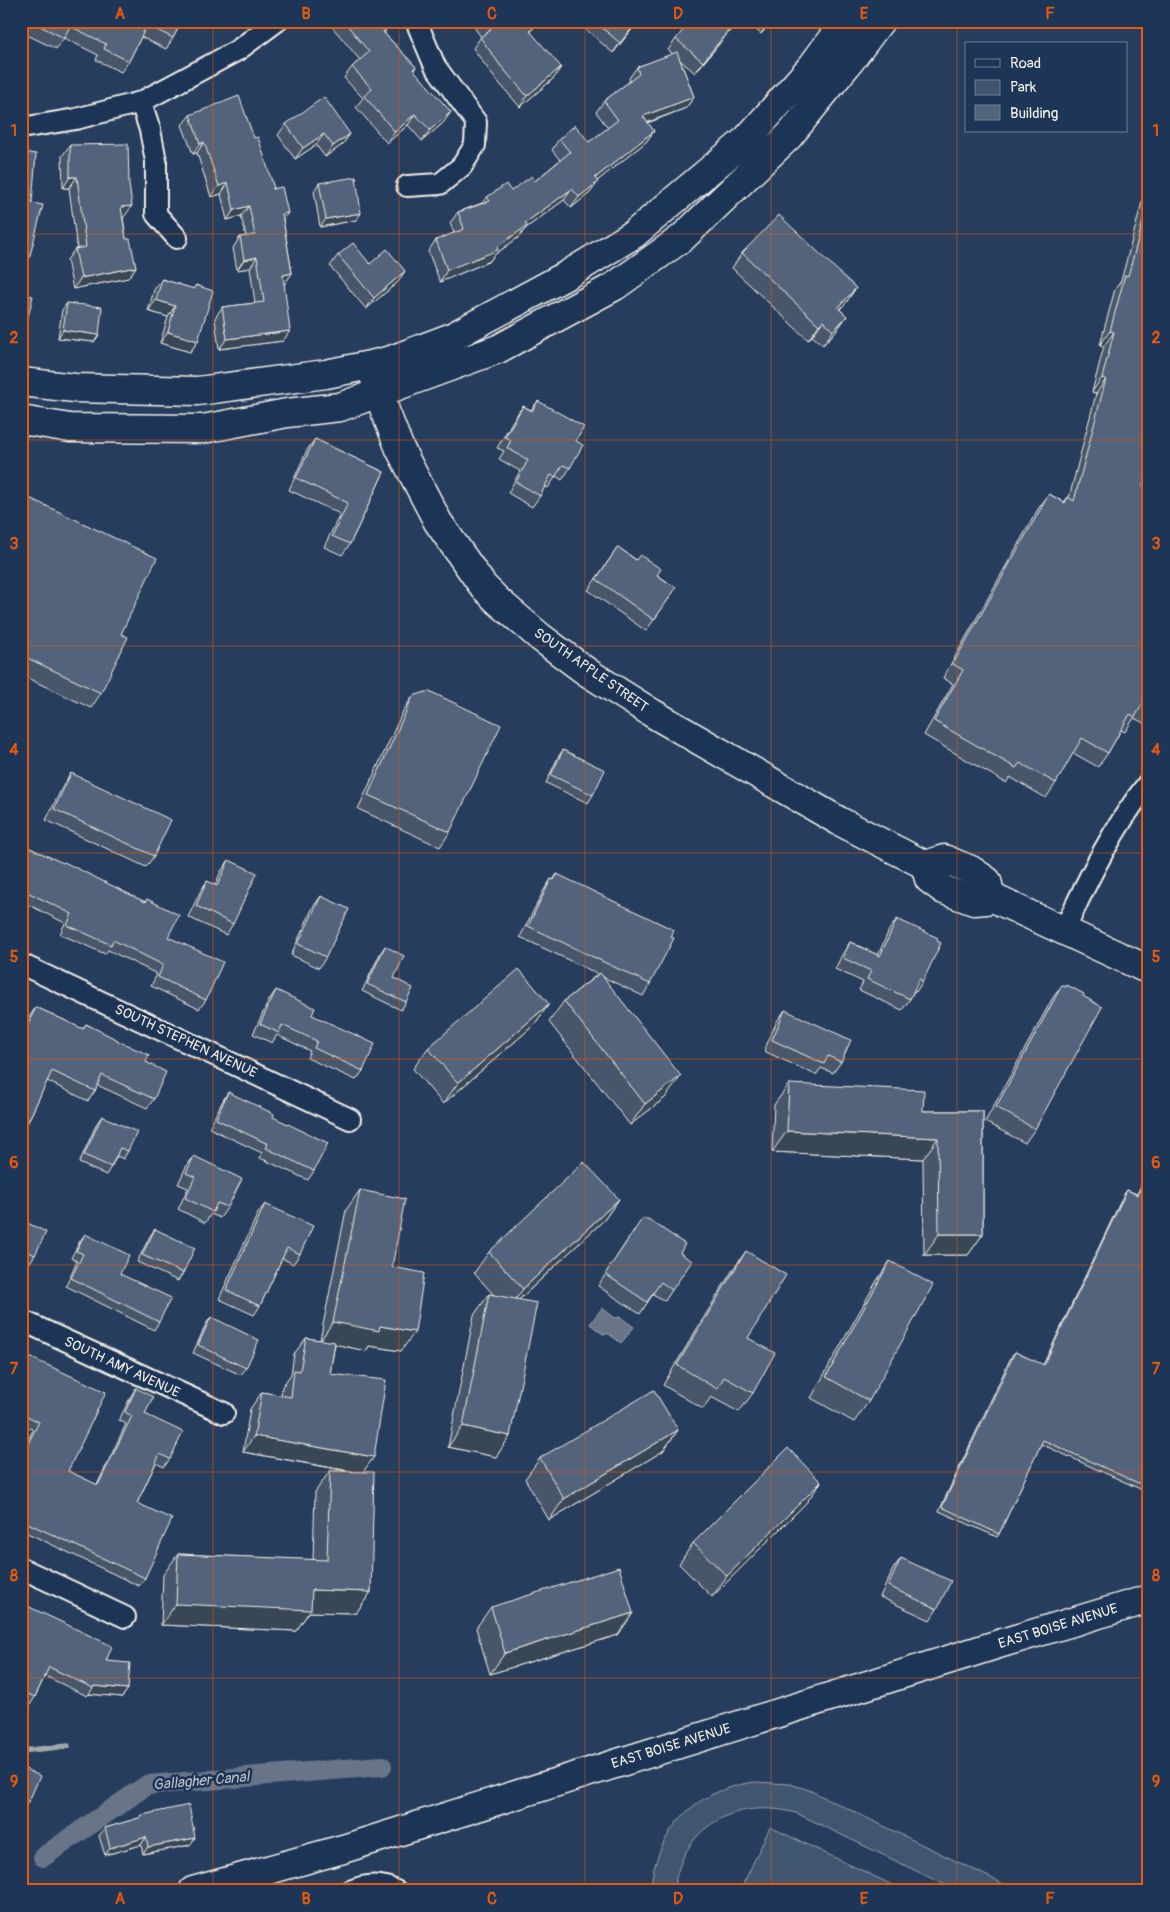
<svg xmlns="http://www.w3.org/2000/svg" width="1170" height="1912" font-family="Pangolin,sans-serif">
  <rect width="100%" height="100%" fill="#263d5d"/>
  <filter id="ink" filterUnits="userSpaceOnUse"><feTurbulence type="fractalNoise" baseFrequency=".02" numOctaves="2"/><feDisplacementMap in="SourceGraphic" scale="10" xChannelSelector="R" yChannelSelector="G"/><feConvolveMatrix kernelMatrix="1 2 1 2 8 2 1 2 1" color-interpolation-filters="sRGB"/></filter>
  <g filter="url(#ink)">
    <path fill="#40546f" stroke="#9aa2ac" d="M754,1782L790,1784L809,1790L1018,1891H958L796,1813C736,1797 681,1826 674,1891H650C657,1829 693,1791 754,1782Z
      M770,1827L905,1891H740Z"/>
    <path fill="#677588" stroke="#9fa7ae" d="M602,1308L615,1318L620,1317L634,1327L621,1343L609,1334H603L590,1324Z"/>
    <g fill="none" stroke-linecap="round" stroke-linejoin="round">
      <path stroke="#9fa7ae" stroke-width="5.5" d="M21,1751L68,1746"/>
      <path stroke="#677588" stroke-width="20" d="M43,1857L147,1785L382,1766"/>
      <g stroke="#f4f1e8" stroke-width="24">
        <path id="street" d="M141,102L150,130L156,161V214L177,238
          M21,128L76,119L141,102L238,50L277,21
          M407,186L440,184L462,166L475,145L476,122L435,66L416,21
          M1064,931C1088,878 1113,828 1149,782
          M21,964L350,1119
          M21,1320L224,1413
          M21,1568L125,1617
          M350,1891C366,1884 381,1883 396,1891"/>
      </g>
      <g stroke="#f4f1e8" stroke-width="31">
        <path id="secondary" d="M374,376L385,411L400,449L438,522L483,586L498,601L540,637L587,672L652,713L839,821L925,865L944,859L971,870L987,881L991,897
          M21,382L75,388L198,391L326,374L370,365L391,360L452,337L567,275L634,234L747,139L813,65L845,21
          M21,420L70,428L203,429L287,413L340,407L498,349L615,286L682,238L789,136L850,61L880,21
          M925,865L929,879L944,890L974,901L986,900L991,897
          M991,897L1149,970
          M193,1891L343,1849L1002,1643L1149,1599"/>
      </g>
      <use href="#street" stroke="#1d3557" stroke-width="20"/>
      <use href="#secondary" stroke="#1d3557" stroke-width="28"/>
    </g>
    <path fill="#47566a" stroke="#f4f1e8" d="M21,21H182L173,38L166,49L141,37L129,61L121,72L96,60L98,55L64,38L56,49L21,32Z
      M330,21H385V34L416,67L414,70L443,123L422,141L408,125L387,143L356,107L363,98L344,78L352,67L360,60L329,23Z
      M470,21H529L531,32L554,78L520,107L493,76L473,48L481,37Z
      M583,21H638L613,53L581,25Z
      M745,21H772L761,34Z
      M734,26L695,73L680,60L694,97L686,108L648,123L654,131L646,142L597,181L590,193L571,208L564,200L526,228L519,237L494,255L490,261L440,282L428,251L436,240L454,233L450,223L458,212L482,203L487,197L511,191L535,181L560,160L552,150L559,139L589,142L608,128L596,112L604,101L630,81L629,78L637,67L673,54L668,50L676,39Z
      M190,115L273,189L283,219L292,273L284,284L283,341L219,349L215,318L222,307L255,303L250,268L237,270L233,248L240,237L246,236L241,216L227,220L221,194L211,197L197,153L193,154L182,125Z
      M286,124L350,134L342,145L325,157L316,145L295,159L278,135Z
      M70,145L124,217H123L126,239L136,267L128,278L73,289L67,260L75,249H77L69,188H63L62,156Z
      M1149,176V475L1147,474L1143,486V541L1149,544V721L1146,724L1134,718L1125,732L1121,730L1108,753L1098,767L1073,753L1056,783L1046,798L1010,777L1006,783L924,735L953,684L943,678L1038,509L1049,494L1064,502L1068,497L1069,498L1096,394L1092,392L1104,346L1100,345L1115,289L1121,281Z
      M319,183L361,213L356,220L320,227L314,191Z
      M742,253L846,303L839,309L847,316L836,331L823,345L812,336L808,340L732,268Z
      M338,255L370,264L398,282L366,309L330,266Z
      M162,279L193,289L196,285L198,341L190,352L160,343L168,317L148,311L154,290Z
      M67,303L99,335L94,342L58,338L62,310Z
      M538,401L576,441L570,468L562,480L556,476L548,488L545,486L540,496L532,507L508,493L520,471L499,459L504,451L497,448L515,417L523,406L531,410Z
      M315,439L384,472L350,544L342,555L324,547L340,514L289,490L307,450Z
      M21,494L121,634L101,693L91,708L21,675Z
      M618,547L676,588L646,631L588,590Z
      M413,696L450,832L440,847L358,809L403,711Z
      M563,750L593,795L588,803L546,783L558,757Z
      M71,773L154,856L146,867L46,820L64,784Z
      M21,844L145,902L147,899L168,937L206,1000L199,1009L151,986L157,974L108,950L105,954L60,934L65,923L21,901Z
      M229,860L233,924L226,935L188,917L200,892L207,881L215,885L221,871Z
      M557,874L650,984L643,996L603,977L666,1097L630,1125L549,1022L564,1001L598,974L520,937L544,890L551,879L553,880Z
      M321,896L326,957L319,968L291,955L313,907Z
      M897,919L923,981L916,992L914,991L910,999L902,1010L859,990L863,982L835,969L843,953L850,942L878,955L889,930Z
      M385,946L394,978L406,1002L401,1010L362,991L380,954Z
      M1062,985L1035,1129L1025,1143L985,1122L1052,999Z
      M276,990L312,1015L363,1071L356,1080L307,1058L310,1051L277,1035L272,1043L253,1034L269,1000Z
      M549,1004L534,1025L443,1104L413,1069L428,1048Z
      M36,1007L83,1029L86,1024L118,1041L146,1062L154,1099L147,1108L97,1085L95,1091L88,1101L47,1081L26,1126L21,1133V1026L24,1027L29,1017Z
      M785,1010L841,1062L833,1073L821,1068L816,1075L764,1051L777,1021Z
      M789,1084L923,1111H983V1234L968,1255H924L923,1159L772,1152L774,1105Z
      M228,1092L273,1117L314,1171L308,1180L260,1158L262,1153L209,1128L222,1102Z
      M102,1116L128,1151L123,1159L117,1156L111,1167L106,1175L79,1163L97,1123Z
      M194,1156L228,1207L220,1218L211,1214L205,1223L178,1209L188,1188L178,1184L186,1167Z
      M1149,1169V1493L1041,1444L999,1534L997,1537L939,1511L1012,1355L1015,1352L1043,1365L1124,1194L1127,1190L1137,1194Z
      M360,1190L392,1267L401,1351L369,1346L366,1351L335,1344L330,1374L363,1472L371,1592L356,1613L309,1612L296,1631L161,1625L163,1575L178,1554L313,1560L315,1492L330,1471L353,1472L243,1452L250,1409L262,1392L281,1396L282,1387L291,1374L294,1354L306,1338L320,1340L346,1210Z
      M619,1199L604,1220L519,1300L510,1436L496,1457L448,1447L474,1315L489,1294L494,1295L474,1273L489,1252Z
      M265,1204L300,1254L293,1264L282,1258L260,1306L254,1315L219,1299L258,1213Z
      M21,1220L35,1255L28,1265L21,1262Z
      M155,1229L183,1273L178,1281L137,1262L150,1236Z
      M634,1230L680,1253L672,1290L665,1301L653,1294L640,1314L598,1286Z
      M85,1234L159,1322L154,1330L66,1286L77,1261L71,1258L80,1241Z
      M746,1251L748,1338L753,1393L739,1412L711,1397L703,1409L663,1385L732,1271Z
      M890,1261L869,1401L854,1422L811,1398L876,1282Z
      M211,1317L246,1368L241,1375L193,1353L206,1324Z
      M21,1353L68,1471L97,1485L126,1424L119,1420L131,1396L136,1388L145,1414L170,1459L164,1467L156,1463L137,1503L145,1578L139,1586L21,1530V1453L33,1430L21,1424Z
      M678,1430L663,1451L549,1520L525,1479L540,1458Z
      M821,1482L806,1503L712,1597L679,1564L693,1543Z
      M901,1558L937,1609L930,1620L880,1597L893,1569Z
      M21,1603L106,1661L128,1689L122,1697L89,1694L87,1696L45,1676L35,1697L30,1705L21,1701Z
      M491,1607L633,1613L618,1635L490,1674L476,1628Z
      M21,1767L29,1801L24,1808L21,1807Z
      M142,1815L190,1845L143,1854L141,1845L105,1855L99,1836L105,1828L139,1818Z"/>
    <path fill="#394656" stroke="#f4f1e8" d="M638,21L634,27L613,53L620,43Z
      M736,21H737L734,26L695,73L703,62Z
      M770,21H772L761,34Z
      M561,67L554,78L520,107L527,96Z
      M694,97L686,108L635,127L643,116Z
      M451,112L443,123L422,141L430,130Z
      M415,114L408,125L387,143L395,132Z
      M654,131L646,142L587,189L595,178Z
      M324,134L316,145L295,159L303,148Z
      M350,134L342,145L325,157L333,146Z
      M204,142L197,153L193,154L200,144Z
      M70,177H77L69,188H63Z
      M598,182L590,193L571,208L579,197Z
      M228,183L221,194L211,197L219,186Z
      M572,189L564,200L526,228L519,237L494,255L490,261L440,282L447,270L497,247L525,223Z
      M132,206L124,217L114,219L121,207Z
      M249,206L241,216L227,220L234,210Z
      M288,213L280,223L282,214Z
      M361,213L356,220L320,227L326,219Z
      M257,257L250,268L237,270L244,260Z
      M136,267L128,278L73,289L81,278Z
      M405,271L398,282L366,309L374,298Z
      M292,273L285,284L276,285L283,275Z
      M856,288L846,303L827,322L838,308Z
      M156,300L175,306L168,317L148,311Z
      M847,316L836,331L823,345L833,331Z
      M823,321L812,336L808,340L819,325Z
      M63,330L99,335L94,342L58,338Z
      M290,331L283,341L219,349L227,339Z
      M1110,331L1114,332L1104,346L1100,345Z
      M168,332L198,341L190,352L160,343Z
      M1102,378L1106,379L1096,394L1092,392Z
      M549,1004L534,1025L443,1104L458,1083Z
      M681,1076L666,1097L630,1125L645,1104Z
      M787,1131L938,1138L923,1159L772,1152Z
      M619,1199L604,1220L508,1310L523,1289Z
      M939,1234H983L968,1255H924Z
      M333,1322L380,1326L415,1332L401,1351L369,1346L366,1351L320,1341Z
      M463,1426L510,1436L496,1457L448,1447Z
      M678,1430L663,1451L549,1520L564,1499Z
      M254,1436L374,1457L362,1473L243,1452Z
      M821,1482L806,1503L712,1597L727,1576Z
      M312,1590L371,1592L356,1613L309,1612L296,1631L161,1625L176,1604Z
      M633,1613L618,1635L490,1674L505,1653Z
      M94,1686L128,1689L122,1697L89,1694Z
      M146,1837L141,1845L105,1855L110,1848Z
      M195,1838L190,1845L143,1854L148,1847Z"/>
    <path fill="#52647b" stroke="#f4f1e8" d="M30,21H182L173,38L147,25L129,61L104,49L106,44L70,26L64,38Z
      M344,21H385L390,26L383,32L416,67L413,69L451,112L430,130L415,114L395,132L364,96L372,89L352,67L369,52Z
      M485,21H529L534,28L530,31L561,67L527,96L500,65L480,37L491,30Z
      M594,21H638L620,43Z
      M690,21H736L703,62L676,39Z
      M677,52L694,97L643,116L654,131L595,178L598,182L579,197L572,189L525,223L527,226L497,247L498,250L447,270L436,240L464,229L458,212L490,201L487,197L506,184L511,191L532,176L535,181L570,152L559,139L575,125L589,142L618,120L604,101L639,74L637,67Z
      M239,96L254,138L258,137L274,188L272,189L282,187L288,213L282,214L292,273L283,275L290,331L227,339L222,307L264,302L257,257L244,260L240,237L255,235L249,206L234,210L228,183L219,186L204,142L200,144L190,115Z
      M324,97L350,134L333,146L324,134L303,148L286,124Z
      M128,144L129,184L132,206L121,207L126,239H130L136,267L81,278L75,249L86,247L77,177H70V145Z
      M21,152L36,154L32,203L43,205L21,290Z
      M356,177L361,213L326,219L319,183Z
      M1149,200V467L1143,486L1149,487V519L1143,541L1149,544V706L1143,703L1135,717L1130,714L1108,753L1082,738L1056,783L1020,763L1016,768L934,721L963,670L953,664L1049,494L1065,503L1068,497L1074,501L1106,379L1102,378L1114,332L1110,331L1125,275L1128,276Z
      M779,215L856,288L838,308L847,316L833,331L823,321L819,325L742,253Z
      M353,243L370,264L387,249L405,271L374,298L338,255Z
      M162,279L194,289L196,285L213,291L198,341L168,332L175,306L156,300Z
      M21,295L33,296L24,334L21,333Z
      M67,303L102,307L99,335L63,330Z
      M538,401L584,427L576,441L583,445L570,468L563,465L555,477L551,475L540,496L516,482L528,460L507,448L511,440L505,437L523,406L532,411Z
      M315,439L384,472L350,544L332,536L348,503L296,478Z
      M21,494L157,558L121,634L128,637L101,693L21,655Z
      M618,547L636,560L640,555L661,569L657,575L676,588L654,620L596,579Z
      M429,691L501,725L450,832L368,795L413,696Z
      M563,750L605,770L593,795L551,775Z
      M71,773L171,820L154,856L54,809Z
      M21,806L29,809L21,825Z
      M21,844L63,863L64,862L145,902L147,899L179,915L168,937L223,962L206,1000L158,977L163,965L113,940L111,945L67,925L72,914L23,890L21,891Z
      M229,860L257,873L233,924L196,906L207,881L217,886Z
      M557,874L674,930L671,937L674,938L650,984L528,926L551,879L554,880Z
      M321,896L349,909L326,957L298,944Z
      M897,919L938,938L937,941L941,943L923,981L919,979L910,999L867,979L871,971L843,958L850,942L880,956Z
      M385,946L404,956L394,978L413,988L406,1002L367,984Z
      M519,969L549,1004L458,1083L428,1048Z
      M600,973L681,1076L645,1104L564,1001Z
      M1062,985L1066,987L1067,985L1084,994L1083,996L1102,1007L1035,1129L996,1107Z
      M276,990L315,1008L312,1015L375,1044L363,1071L314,1048L317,1041L282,1025L279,1033L260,1024Z
      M36,1007L83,1029L86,1024L118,1040V1041L149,1055L146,1062L166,1072L154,1099L102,1075L95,1091L52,1071L26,1126L21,1123V1026L26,1028Z
      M785,1010L851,1040L841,1062L828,1056L824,1064L772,1040Z
      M789,1084L924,1090L923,1111H983V1234H939L938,1138L787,1131Z
      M228,1092L274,1114L273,1117L328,1143L314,1171L266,1148L268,1144L216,1119Z
      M102,1116L137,1132L128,1151L120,1148L111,1167L84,1155Z
      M194,1156L242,1179L228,1207L217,1203L213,1212L185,1198L195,1177L186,1173Z
      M584,1162L619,1199L523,1289L489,1252Z
      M1149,1171V1488L1043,1440L999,1534L942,1507L1015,1352L1044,1365L1127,1190L1138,1195Z
      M360,1190L405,1199L392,1267L424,1273L415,1332L380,1326L379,1331L333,1322Z
      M265,1204L313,1226L300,1254L287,1248L260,1306L226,1290Z
      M642,1219H648L685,1244L680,1253L692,1261L672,1290L661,1282L647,1302L605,1274Z
      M21,1220L46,1232L35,1255L21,1249Z
      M155,1229L195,1248L183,1273L142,1255Z
      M85,1234L129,1255L120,1274L171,1298L159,1322L71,1278L83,1254L76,1251Z
      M746,1251L786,1275L748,1338L775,1353L753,1393L724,1377L717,1389L677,1365Z
      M890,1261L933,1285L869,1401L826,1377Z
      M489,1294L537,1303L510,1436L463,1426Z
      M211,1317L259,1340L246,1368L198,1345Z
      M306,1338L335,1342L330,1374L386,1380L374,1457L254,1436L262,1392L291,1397L294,1370L300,1371Z
      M21,1353L106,1392L68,1471L98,1485L132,1416L125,1412L136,1388L153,1397L145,1414L183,1432L170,1459L160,1454L137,1503L172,1519L145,1578L21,1520V1457L39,1422L21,1413Z
      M654,1390L678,1430L564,1499L540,1458Z
      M788,1448L821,1482L727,1576L693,1543Z
      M330,1471L374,1472L371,1592L312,1590L311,1610L176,1604L178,1554L327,1560Z
      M901,1558L951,1581L937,1609L888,1586Z
      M619,1567L633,1613L505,1653L491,1607Z
      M21,1603L112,1646L106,1661L130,1663L128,1689L94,1686L93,1688L49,1667L35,1697L21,1691Z
      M21,1767L40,1776L29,1801L21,1797Z
      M189,1805L195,1838L148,1847L146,1837L110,1848L105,1828L142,1817V1815Z"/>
  </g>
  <path fill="none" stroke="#e8590c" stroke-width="1" stroke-opacity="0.55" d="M213,21V1891M399,21V1891M585,21V1891M771,21V1891M957,21V1891M21,234H1149M21,440H1149M21,646H1149M21,853H1149M21,1059H1149M21,1265H1149M21,1472H1149M21,1678H1149"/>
  <g text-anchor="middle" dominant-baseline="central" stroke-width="5" stroke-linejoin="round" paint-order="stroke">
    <g font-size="14" fill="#f4f1e8" stroke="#1d3557">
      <text transform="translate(591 670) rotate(35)">SOUTH APPLE STREET</text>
      <text transform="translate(186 1041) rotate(25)">SOUTH STEPHEN AVENUE</text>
      <text transform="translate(122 1367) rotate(25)">SOUTH AMY AVENUE</text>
      <text transform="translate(1058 1626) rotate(-17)">EAST BOISE AVENUE</text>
      <text transform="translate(671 1746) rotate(-17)">EAST BOISE AVENUE</text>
    </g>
    <g font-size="15" font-style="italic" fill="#bcbfc2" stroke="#1d3557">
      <text transform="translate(201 1781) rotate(-5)">Gallagher Canal</text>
    </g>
  </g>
  <rect width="1170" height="1912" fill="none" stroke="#1d3557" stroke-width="55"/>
  <rect x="965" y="42" width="162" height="90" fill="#1d3557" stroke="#738091"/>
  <rect x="975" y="59" width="25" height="8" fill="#1d3557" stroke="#738091"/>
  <text x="1010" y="68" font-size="15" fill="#f4f1e8">Road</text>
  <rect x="975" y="80" width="25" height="15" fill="#40546f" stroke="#738091"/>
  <text x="1010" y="92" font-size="15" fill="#f4f1e8">Park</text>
  <rect x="975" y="105" width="25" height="15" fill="#52647b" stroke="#738091"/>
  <text x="1010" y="118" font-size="15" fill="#f4f1e8">Building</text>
  <rect x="28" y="28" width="1114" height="1856" fill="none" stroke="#e8590c" stroke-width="2"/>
  <g font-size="16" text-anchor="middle" font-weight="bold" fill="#e8590c">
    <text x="120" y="19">A</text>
    <text x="306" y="19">B</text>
    <text x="492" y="19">C</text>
    <text x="678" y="19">D</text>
    <text x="864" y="19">E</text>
    <text x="1050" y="19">F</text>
    <text x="14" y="136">1</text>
    <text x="1156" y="136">1</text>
    <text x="14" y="343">2</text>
    <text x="1156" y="343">2</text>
    <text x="14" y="549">3</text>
    <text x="1156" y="549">3</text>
    <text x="14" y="755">4</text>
    <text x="1156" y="755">4</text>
    <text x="14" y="962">5</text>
    <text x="1156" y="962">5</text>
    <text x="14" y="1168">6</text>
    <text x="1156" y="1168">6</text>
    <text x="14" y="1374">7</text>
    <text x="1156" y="1374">7</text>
    <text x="14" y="1581">8</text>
    <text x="1156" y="1581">8</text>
    <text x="14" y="1787">9</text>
    <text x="1156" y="1787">9</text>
    <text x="120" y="1904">A</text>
    <text x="306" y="1904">B</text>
    <text x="492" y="1904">C</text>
    <text x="678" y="1904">D</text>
    <text x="864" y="1904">E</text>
    <text x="1050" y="1904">F</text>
  </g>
</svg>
